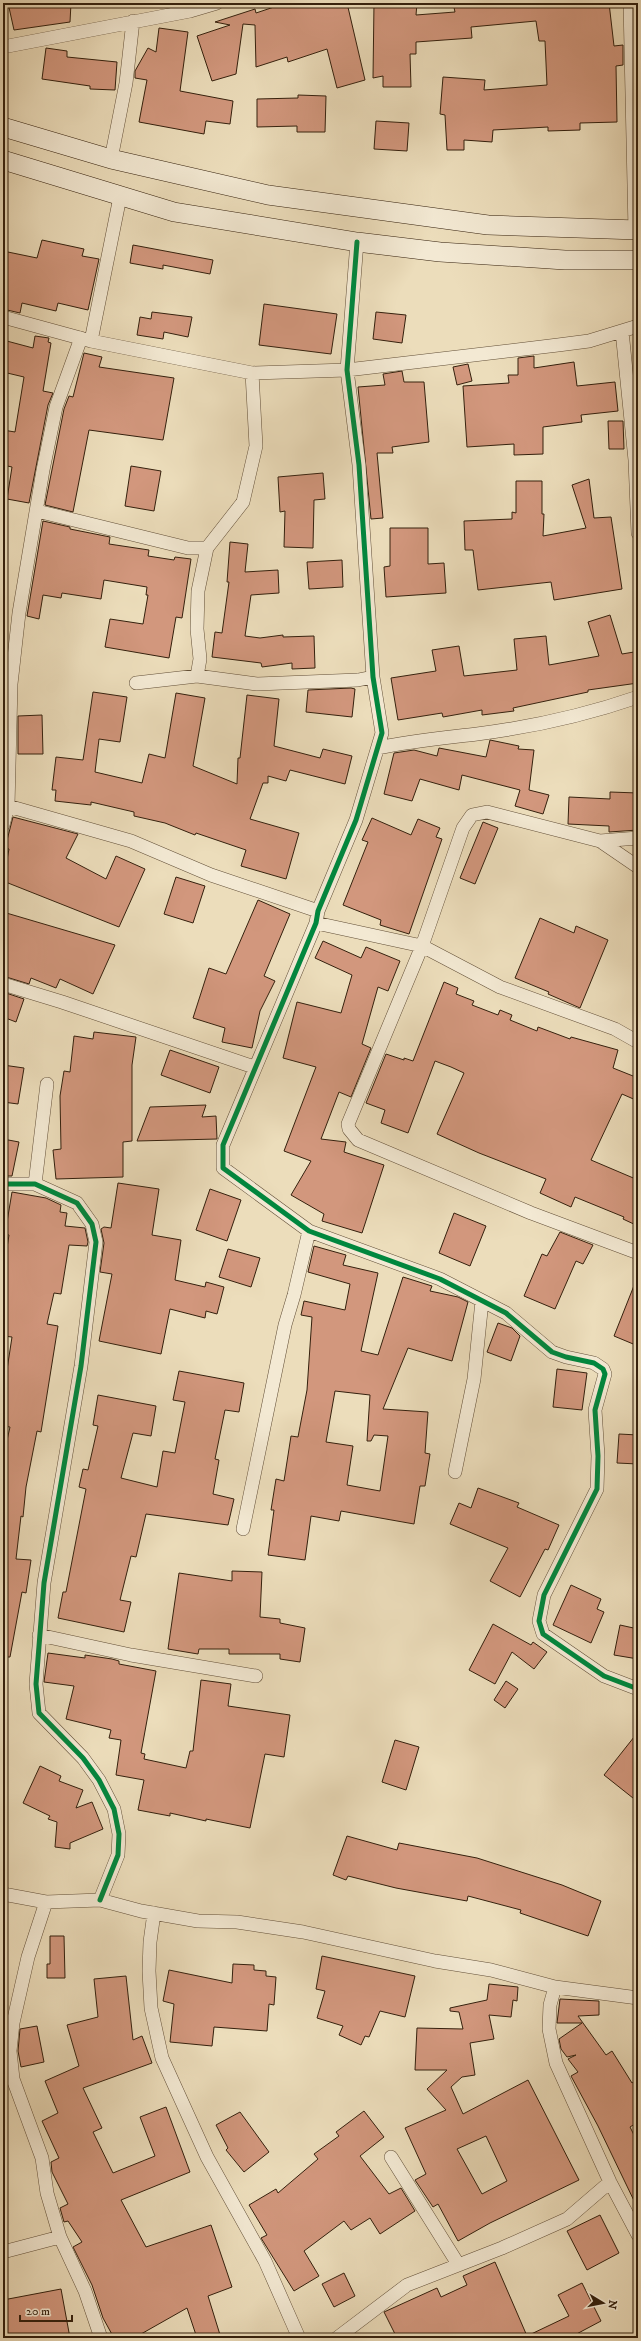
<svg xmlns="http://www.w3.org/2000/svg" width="641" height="2341" font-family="'IM FELL DW Pica',serif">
  <rect width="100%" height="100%" fill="#ecddbb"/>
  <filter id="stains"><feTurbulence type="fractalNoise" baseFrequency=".005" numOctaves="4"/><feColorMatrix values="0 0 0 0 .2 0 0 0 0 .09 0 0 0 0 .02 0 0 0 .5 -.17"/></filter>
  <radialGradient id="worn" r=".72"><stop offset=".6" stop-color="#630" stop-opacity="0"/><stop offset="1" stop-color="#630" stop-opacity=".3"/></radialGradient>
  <path fill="#d2977d" stroke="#34200d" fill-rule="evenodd" d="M8,3H71L70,22L14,30Z
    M286,3H347L365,80L337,88L327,49L288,62L287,57L256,67L255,25L243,24L236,74L212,81L197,36L230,25L215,22L255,9L256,13Z
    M374,3H417L416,15L455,12L453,3H609L614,46L623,45V65L616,66L617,122L580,123V130L548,131V127L493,130L492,142L464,140V150H447L445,115L440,114L443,77L485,80L484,90L547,85L545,41H539L536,21L471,27L472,38L416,42V54H410L411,87H383V76L373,78Z
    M159,28L188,32L180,91L233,101L230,124L206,121L204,134L139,122L147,80L135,78V71L148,48L156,52Z
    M46,48L67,51V57L117,62L115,90L90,89V86L42,79Z
    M298,95L326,96L325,132H297V126L257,127V99L298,98Z
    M376,121L409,123L407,151L374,149Z
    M42,240L84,249L82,256L99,259L88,310L58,303L56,311L22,303L20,313L3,309L7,292H3V251L37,258Z
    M133,245L213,260L210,274L163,265V269L130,263Z
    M264,304L337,314L331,354L259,345Z
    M152,312L192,317L188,337L164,332L163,339L137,335L140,317L151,319Z
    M376,312L406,315L402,343L373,339Z
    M35,336L49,338L48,342L51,343L43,391L53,393L48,405L29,503L7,499L12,467L3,465V430L15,432L24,377L3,372V340L33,348Z
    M84,353L102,357L99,367L174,378L163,440L89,430L73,512L45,505L64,409L69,396L73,397Z
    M534,356V368L574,362L577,386L615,382L618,411L581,415L582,422L543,427V454L514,455V444L467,447L463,386L509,383L508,375H518V358Z
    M468,364L472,381L457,385L453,367Z
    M402,371L404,382H424L429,442L392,447L393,453H377L383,518L371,519L358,387L385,385L383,374Z
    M608,421H623L624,449H609Z
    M131,466L161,471L154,511L125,506Z
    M323,473L325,499L314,500L313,548L284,547L285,511L280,512L278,477Z
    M589,479L594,518L611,517L622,589L554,600L551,582L478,590L473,550H465L464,521L512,519V512L516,513V481H542V514H544L543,536L586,528L572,485Z
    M43,521L70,527V529L110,537L109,544L149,550L148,556L174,560L175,557L191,559L182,618L176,617L169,658L105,647L110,619L143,624L148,595H146L147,587L104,580L101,599L62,593L61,598L43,595L39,619L27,616Z
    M390,528H428V564L444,563L446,593L386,597L384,567L390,566Z
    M230,542L248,544L245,572L278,570L279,593L251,595L245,636L260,638L283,635V637L314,636L315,668L292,669V663L262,667L261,663L212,657L215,632L222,633L229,582H227Z
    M342,560L343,587L309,589L307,562Z
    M610,615L622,654L634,652L638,683L588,690V692L513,708L514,711L482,715V710L443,717L442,713L398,720L391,678L436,671L432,650L459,646L464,676L517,670L514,639L546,636L549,665L599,656L588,622Z
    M351,688L355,689L352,717L306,712L308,690Z
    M93,692L127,697L120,742L99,739L95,772L142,783L149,754L165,758L176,693L205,698L193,766L237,784L238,758H240L247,695L279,699L274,746L320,758L323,749L352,756L345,784L290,770L286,781L268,776V783H263L250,819L299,833L286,879L241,866L246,850L196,833L195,835L165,823L134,816V812L91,802V805L55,801L56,790H52L56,757L83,760Z
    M42,715L43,754H18V716Z
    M490,740L519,746L518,749L534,750L529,790L549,795L543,814L515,806L520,790L462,775L459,790L420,779L412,801L384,794L394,753L414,750L437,756L439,748L486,757Z
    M610,792L638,793V830L609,832V826L568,824L569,797L610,799Z
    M13,817L78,834L66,858L106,879L116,856L145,869L119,927L3,881L9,849L5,848Z
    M372,818L411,835L418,819L440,828L436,837L442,839L409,934L380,925L381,920L343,905L368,842L362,840Z
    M483,822L498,828L475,884L460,878Z
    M176,877L205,886L193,923L164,914Z
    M258,900L290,914L264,976L275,981L260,1011L252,1048L222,1042L225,1028L193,1018L209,968L226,974Z
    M3,912L115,945L93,994L60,979L56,988L31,978L29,984L3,976Z
    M540,918L574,933L576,926L608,940L580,1008L548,994L549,992L515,978Z
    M323,941L361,958L366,947L400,961L388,991L378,987L362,1044L371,1048L351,1097L339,1092L321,1139L346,1142L344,1152L384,1165L362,1233L322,1221L324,1214L291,1195L311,1161L284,1151L316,1067L283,1058L297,1002L341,1013L352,975L315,958Z
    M444,982L458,988L456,994L474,1001L472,1005L498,1015L500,1010L512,1015L510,1020L537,1031L538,1027L570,1039L571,1037L618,1050L613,1068L638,1078V1101L622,1094L591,1160L638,1180V1226L623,1219L624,1217L575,1197L571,1207L540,1193L546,1179L479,1153L437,1134L464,1073L451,1067L435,1061L408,1133L381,1123L385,1110L366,1103L386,1054L404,1060V1058L413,1061Z
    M3,992L24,999L16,1022L3,1017Z
    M94,1032L136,1037L132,1065V1141L123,1142V1177L56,1179L53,1150L61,1149L60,1096L64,1071L70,1072L74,1036L93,1039Z
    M170,1050L219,1067L210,1093L161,1075Z
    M3,1065L24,1068L18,1104L3,1102Z
    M206,1105L202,1117L216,1116L217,1139L137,1141L150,1107Z
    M3,1139L19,1142L12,1176H3Z
    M118,1183L159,1189L152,1235L181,1240L175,1280L205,1287L206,1282L224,1287L217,1314L206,1311L205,1318L170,1309L161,1354L99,1341L112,1274L100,1272L104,1243L101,1229L104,1227L111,1228Z
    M210,1189L241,1200L227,1241L196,1230Z
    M12,1192L46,1198L61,1205L60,1212L67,1213L65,1226L85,1228L88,1242L87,1246L69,1245L61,1294L54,1293L47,1324L58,1326L41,1432L37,1431L26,1487L23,1517L21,1516L16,1559L31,1560L26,1593L22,1592L10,1657H3V1458L10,1427L3,1426V1396L12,1337L3,1336L7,1302L3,1301V1273L9,1235L5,1234Z
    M454,1213L486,1226L470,1266L439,1253Z
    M560,1232L593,1245L583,1264L576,1261L555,1309L524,1296L542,1254L547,1256Z
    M314,1246L346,1255L343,1265L378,1273L361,1351L378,1355L403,1277L432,1286L430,1291L458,1297L468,1302L452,1361L408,1348L383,1409L428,1412L425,1453L430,1454L425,1486H420L414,1524L341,1511L339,1521L311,1516L305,1560L268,1555L274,1510H271L276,1479L284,1481L291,1436L298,1437L307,1390L312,1317L301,1315L304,1301L345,1310L350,1284L308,1272ZM335,1391L370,1395L367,1441H371L374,1435L388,1436L380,1491L347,1485L353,1446L326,1442Z
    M228,1249L260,1258L251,1287L219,1277Z
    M637,1278H638V1346L614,1336Z
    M498,1323L512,1328L520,1336L511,1361L487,1352Z
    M557,1369L587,1373L582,1410L553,1407Z
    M179,1371L244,1383L239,1412L225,1410L215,1459L219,1460L213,1494L234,1499L228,1525L146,1514L136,1557L131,1556L120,1600L131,1602L124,1632L58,1618L63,1592H66L86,1489L79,1487L83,1469L88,1470L98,1426L93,1425L98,1395L156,1406L151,1436L133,1433L121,1478L157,1487L163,1451L175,1453L185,1402L173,1400Z
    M619,1434L638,1435V1464L617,1463Z
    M478,1488L519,1503L517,1507L559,1525L548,1550L545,1549L520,1597L490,1581L508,1548L450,1524L459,1503L471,1508Z
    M232,1571L262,1572L260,1617L280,1619V1623L305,1628L300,1662L280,1659V1654H229V1649H199L198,1654L168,1649L179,1573L232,1581Z
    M571,1585L601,1599L597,1609L604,1612L591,1643L553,1625Z
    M493,1624L531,1645L533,1642L547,1652L534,1669L512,1652L495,1684L469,1670Z
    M620,1625L638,1629V1659L614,1655Z
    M48,1653L85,1658V1655L112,1659L119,1661V1664L156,1671L141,1753L145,1754L144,1759L186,1768L190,1751H193L201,1680L231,1684L228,1706L290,1715L284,1757L265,1754L250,1828L206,1819V1821L170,1813V1816L138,1810L144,1780L116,1775L121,1740L109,1738L111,1730L66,1719L74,1686L44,1682Z
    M506,1681L518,1689L505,1708L494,1700Z
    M638,1732V1802L604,1775Z
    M395,1740L419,1747L406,1790L382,1782Z
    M40,1766L61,1776L59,1781L83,1790L76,1808L92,1802L103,1829L70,1843V1849L55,1847L57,1822L48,1819L50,1816L23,1803Z
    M347,1836L397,1850L399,1843L477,1858L562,1885L601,1901L588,1936L520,1913L521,1910L468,1896L467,1901L396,1888L348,1876L346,1880L333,1875Z
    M50,1936H64L65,1978H47V1964H50Z
    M322,1956L415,1976L405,2017L380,2011L369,2037L365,2036L361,2045L339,2035L343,2026L317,2018L325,1991L316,1989Z
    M233,1964L254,1965V1970L266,1971V1976L276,1977L274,2005L269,2004L267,2031L214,2027L212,2046L170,2042L174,2004L163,2001L169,1970L232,1983Z
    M126,1976L133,2040L142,2036L152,2063L83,2088L102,2128L93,2132L113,2173L155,2156L140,2117L166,2107L190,2172L121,2200L146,2247L211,2225L232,2287L208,2296L221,2338H197L187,2308L134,2338H114L103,2318L92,2285L73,2247L82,2242L68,2221L64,2222L60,2208L68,2204L52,2172L51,2162L59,2158L42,2121L58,2113L45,2081L79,2066L67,2025L98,2017L94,1979Z
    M489,1984L518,1987L517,2001L513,2000L511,2017L489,2015L494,2039L470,2043L475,2075L462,2077L451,2087L463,2114L528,2080L579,2180L490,2223L458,2241L438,2204L433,2207L415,2180L426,2174L405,2128L446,2110L427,2089L447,2070H415L417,2028L463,2029L459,2012L450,2011V2008L487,2000ZM486,2136L507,2181L482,2194L457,2149Z
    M560,1999L599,2001V2015L578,2016L606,2055L612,2051L632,2083L638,2079V2122L630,2127L638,2143V2209L598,2126L571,2076L578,2072L568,2059L576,2055L567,2057L561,2049L559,2039L582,2023H557Z
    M37,2026L44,2062L21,2067L18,2051L20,2029Z
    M364,2111L384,2137L360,2156L389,2194L401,2188L415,2211L380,2234L370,2218L351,2230L344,2221L304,2251L319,2276L294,2291L261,2238L267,2235L249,2205L276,2189L278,2193L318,2159L314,2154L339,2136L336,2132Z
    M240,2112L269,2152L244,2172L226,2150L228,2148L216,2125Z
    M600,2215L619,2253L587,2270L567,2231Z
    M495,2262L527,2336L569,2316L558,2295L582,2283L601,2321L569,2338H397L384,2312L437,2288L441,2297L467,2285L463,2276Z
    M344,2273L355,2296L334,2307L322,2284Z
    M61,2289L70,2338H7L3,2318V2300Z"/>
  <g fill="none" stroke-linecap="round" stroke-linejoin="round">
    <g stroke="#624f38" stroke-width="14">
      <path id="street" d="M630,3L635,230
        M3,47L190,11L217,3
        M111,159L126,83L133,21
        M357,242L347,370L359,465L373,677L382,733L356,820L318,911L316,923L223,1145V1168L309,1231L440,1279L506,1313L552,1352L566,1357L594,1363L603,1369L605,1374L595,1410L598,1456L597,1489L544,1595L539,1621L543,1634L604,1676L638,1689
        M3,317L91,341L252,373L347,370L558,345L589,341L638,326
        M622,331L635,460L638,533
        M91,341L120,197
        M37,511L188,548H207
        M197,676L200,659L197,629L198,591L207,548L243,502L256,446L252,373
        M136,683L197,676L257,684L358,680L373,677
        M378,748C411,741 444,738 477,734C532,727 586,715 638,697
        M8,806L131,841L211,875L318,911
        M3,825L8,806L11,684L19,613L43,470L56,407L81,338
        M600,841L638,838
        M638,867L600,841L487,812L472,815L463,828L422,946L348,1124L349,1129L358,1140L531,1213L638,1253
        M316,923L422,946L500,987L615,1029L638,1042
        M3,984L62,1002L254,1067
        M3,1184H35L77,1203L92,1224L96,1242L81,1366L44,1583L36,1684L39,1713L83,1758L99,1780L114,1809L119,1834L118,1855L100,1900
        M35,1184L47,1084
        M455,1472L474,1379L482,1301
        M243,1529L285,1325L294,1295L309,1231
        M39,1635L131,1655L256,1676
        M3,1894L46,1902L100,1900L141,1911L198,1921L237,1922L303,1932L435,1961L491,1970L555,1987L638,1998
        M46,1902L28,1957L13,2023L10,2051L13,2079L42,2158L47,2193L60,2237L85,2291L101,2338
        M154,1913L150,1942L149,1971L151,2008L162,2058L207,2157L265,2261L299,2338
        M555,1987L550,2005L549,2029L556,2063L610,2182L638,2235
        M391,2157L458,2264
        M3,2252L60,2237
        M337,2338L407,2285L502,2248L567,2219L610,2182"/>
    </g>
    <g stroke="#34200d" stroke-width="20">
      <path id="secondary" d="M3,127L111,159L268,195L488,225L638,230
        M3,160L174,212L357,242L440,252L565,260H638"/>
    </g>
    <use href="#street" stroke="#f3e9d3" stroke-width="13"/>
    <use href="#secondary" stroke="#f3e9d3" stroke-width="19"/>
    <g stroke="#f3e9d3" stroke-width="8">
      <path id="cycleway" d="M357,242L347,370L359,465L373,677L382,733L356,820L318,911L316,923L223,1145V1168L309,1231L440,1279L506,1313L552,1352L566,1357L594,1363L603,1369L605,1374L595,1410L598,1456L597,1489L544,1595L539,1621L543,1634L604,1676L638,1689
        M3,1184H35L77,1203L92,1224L96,1242L81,1366L44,1583L36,1684L39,1713L83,1758L99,1780L114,1809L119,1834L118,1855L100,1900"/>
    </g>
    <use href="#cycleway" stroke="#00873e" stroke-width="5"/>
  </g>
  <rect width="641" height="2341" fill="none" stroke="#ecddbb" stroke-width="16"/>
  <rect x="4" y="4" width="633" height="2333" fill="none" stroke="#34200d" stroke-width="2"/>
  <rect x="8" y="8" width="625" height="2325" fill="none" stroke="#34200d"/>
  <g transform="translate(603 2303) rotate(100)" stroke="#f3e9d3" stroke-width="3" paint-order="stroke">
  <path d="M0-3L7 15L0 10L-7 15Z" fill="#34200d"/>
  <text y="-6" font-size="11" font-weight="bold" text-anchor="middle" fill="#34200d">N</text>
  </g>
  <path d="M20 2315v6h52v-6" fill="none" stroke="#34200d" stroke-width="2"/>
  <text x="26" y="2315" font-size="12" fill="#34200d" stroke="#f3e9d3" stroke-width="3" paint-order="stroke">20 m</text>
  <rect width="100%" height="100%" filter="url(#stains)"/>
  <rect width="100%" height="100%" fill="url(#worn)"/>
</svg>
